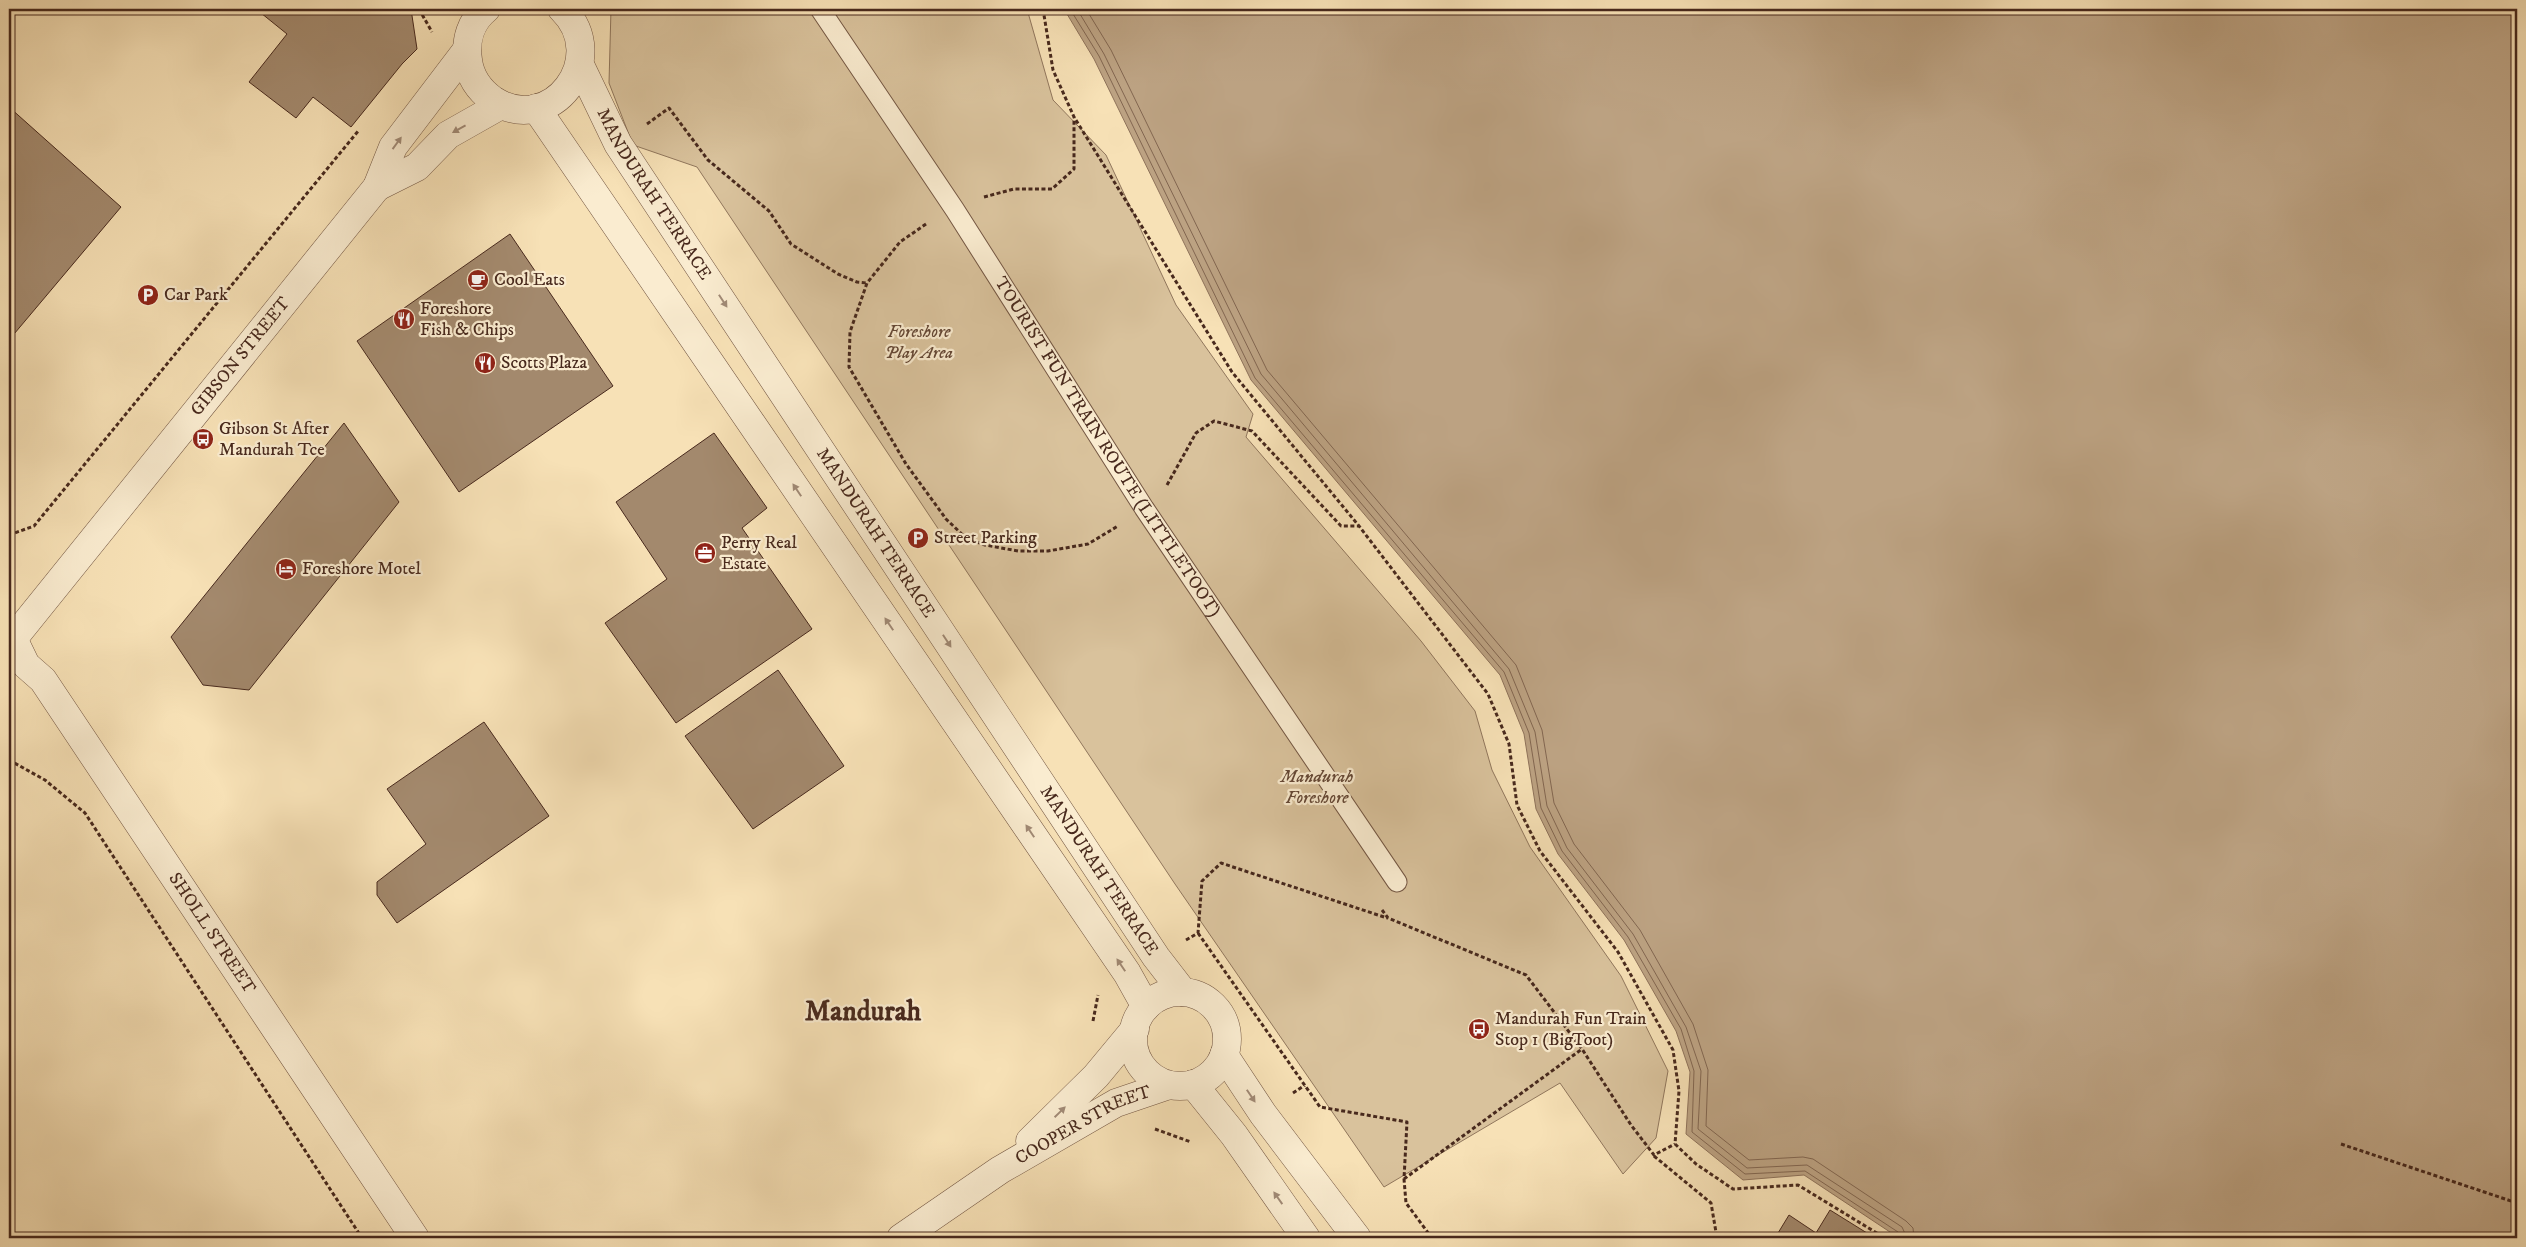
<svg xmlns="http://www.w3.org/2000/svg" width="2526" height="1247" font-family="'IM FELL DW Pica',serif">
  <rect width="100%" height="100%" fill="#f7e1b6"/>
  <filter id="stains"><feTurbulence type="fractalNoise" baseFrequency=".004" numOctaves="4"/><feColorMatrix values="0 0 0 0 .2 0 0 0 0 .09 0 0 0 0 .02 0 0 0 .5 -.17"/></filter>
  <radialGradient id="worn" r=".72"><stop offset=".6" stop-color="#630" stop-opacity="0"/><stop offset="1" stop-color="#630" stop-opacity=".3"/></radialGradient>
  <path fill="#d9c29c" stroke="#90765c" d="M611,9H1027L1053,100L1106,155L1176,305L1253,414L1246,437L1421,641L1475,711L1492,770L1530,847L1621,976L1668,1071L1656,1138L1623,1174L1560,1083L1384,1187L1175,884L697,167L633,145L609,83Z"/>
  <path fill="#bca282" stroke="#8e725a" d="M1064,9H2517V1238H1899L1804,1175L1743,1180L1686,1134L1690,1072L1676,1031L1624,940L1558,854L1536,809L1524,734L1500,675L1251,380L1094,59Z"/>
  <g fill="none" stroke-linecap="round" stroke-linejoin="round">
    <path stroke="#826650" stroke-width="1" d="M1070,9L1099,56L1255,378L1504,672L1529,733L1541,808L1562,851L1628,937L1681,1029L1694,1071L1692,1132L1745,1174L1805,1171L1898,1232L1901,1238
      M1077,9L1104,54L1261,374L1509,669L1535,732L1547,806L1567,848L1633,934L1686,1027L1701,1071L1698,1129L1747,1168L1807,1165L1902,1227L1907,1238
      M1086,9L1111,50L1267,370L1516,665L1542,730L1554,803L1574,844L1640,930L1693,1024L1708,1070L1706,1126L1749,1160L1803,1157L1813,1159L1906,1221L1913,1228L1914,1238"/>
  </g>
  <path fill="#a3896d" stroke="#48291d" d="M256,9H411L417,49L402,64L351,127L313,97L296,118L249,82L287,34Z
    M9,107L121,207L9,340Z
    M510,234L613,386L459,492L357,341Z
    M344,423L399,502L249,690L203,685L171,637Z
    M714,433L767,508L742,528L812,629L676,723L605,623L667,579L616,502Z
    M778,670L844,766L753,829L685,736Z
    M484,722L549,816L397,923L377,895V882L426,844L387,789Z
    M1830,1210L1875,1238H1775L1789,1215L1816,1233Z"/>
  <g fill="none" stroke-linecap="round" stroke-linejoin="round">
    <g stroke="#745743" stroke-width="21">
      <g id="service">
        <path id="s1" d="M820,9L955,210L1144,508L1397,882"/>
      </g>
    </g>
    <g stroke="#745743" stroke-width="29">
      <g id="minor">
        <path id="s2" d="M9,630L26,665L43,680L415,1238"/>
        <path d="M1030,1141L1096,1076L1135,1029"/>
        <path id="s3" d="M901,1238L1000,1170L1116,1103L1169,1085"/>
      </g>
    </g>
    <g stroke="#745743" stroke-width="29">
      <g id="tertiary">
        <path d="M486,9C471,21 465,40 468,60C470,77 479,90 493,100C551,138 612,58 562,9"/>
        <path id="s4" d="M580,65L618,144L1156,957L1183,992"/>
        <path d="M536,108L1127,973L1146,1007"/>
        <path d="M377,187L417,167L448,135L501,105"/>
        <path id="s5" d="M9,644L377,187L393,147L466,51"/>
        <circle cx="1180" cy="1039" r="47"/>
        <path d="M1224,1055L1263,1114L1357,1238"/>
        <path d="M1193,1084L1234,1135L1306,1238"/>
      </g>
    </g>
    <path stroke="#48291d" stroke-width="3" stroke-dasharray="4 2.5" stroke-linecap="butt" d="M419,9L432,32
      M1043,9L1053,70L1074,117L1232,372L1359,526L1488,694L1509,744L1517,805L1540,851L1618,952L1673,1050L1679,1091L1675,1144
      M647,124L669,108L708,160L769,211L791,244L838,274L857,282L867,283
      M984,197L1014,189H1052L1074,169V117
      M926,224L900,242L867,283L850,332L849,367L906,464L946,519L966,538L985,545L1018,551H1048L1088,544L1118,526
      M1167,485L1196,433L1214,421L1252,431L1341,526H1358
      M9,535L34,526L359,130
      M9,760L45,780L85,813L362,1238
      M1382,910L1388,918L1526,975L1582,1049L1631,1125L1654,1155L1675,1144
      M1198,933L1320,1107L1407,1122L1404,1179L1406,1203L1432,1238
      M1186,940L1198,933L1202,881L1221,863L1387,918
      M1093,1021L1098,995
      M1293,1093L1305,1085
      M1155,1129L1191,1142
      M1675,1144L1696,1164L1733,1189L1798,1185L1885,1238
      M2341,1144L2517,1203
      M1654,1156L1711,1203L1717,1238
      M1404,1179L1582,1049
      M1907,1238L1910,1235L1916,1238"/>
    <use href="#service" stroke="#faecd0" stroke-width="19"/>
    <use href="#minor" stroke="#faecd0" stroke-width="28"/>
    <use href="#tertiary" stroke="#faecd0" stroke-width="28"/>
  </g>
  <defs><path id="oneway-solid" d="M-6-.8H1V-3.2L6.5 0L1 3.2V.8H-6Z" transform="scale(1.25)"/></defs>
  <g fill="#a18a76">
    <use href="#oneway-solid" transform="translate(459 129) rotate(151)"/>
    <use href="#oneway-solid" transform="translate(397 143) rotate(-54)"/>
    <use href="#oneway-solid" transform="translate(723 301) rotate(57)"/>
    <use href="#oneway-solid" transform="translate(797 490) rotate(-124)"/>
    <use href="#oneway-solid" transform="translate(889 624) rotate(-124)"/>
    <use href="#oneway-solid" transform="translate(947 641) rotate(57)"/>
    <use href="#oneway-solid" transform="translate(1030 831) rotate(-124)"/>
    <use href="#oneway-solid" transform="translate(1121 965) rotate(-124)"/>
    <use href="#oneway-solid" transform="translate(1251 1096) rotate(56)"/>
    <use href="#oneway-solid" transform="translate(1060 1112) rotate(-44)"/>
    <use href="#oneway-solid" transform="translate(1278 1198) rotate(-125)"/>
  </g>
  <defs>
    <g id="cafe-disc" transform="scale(1.125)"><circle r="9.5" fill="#8f2418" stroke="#faecd0"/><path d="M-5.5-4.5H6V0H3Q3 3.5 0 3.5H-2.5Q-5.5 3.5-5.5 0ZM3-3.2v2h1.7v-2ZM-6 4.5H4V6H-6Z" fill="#fff"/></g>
    <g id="parking-disc" transform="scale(1.125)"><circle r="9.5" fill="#8f2418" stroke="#faecd0"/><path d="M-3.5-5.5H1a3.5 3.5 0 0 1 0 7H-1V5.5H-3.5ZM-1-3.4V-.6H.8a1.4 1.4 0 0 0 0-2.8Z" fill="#fff"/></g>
    <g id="restaurant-disc" transform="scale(1.125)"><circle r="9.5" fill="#8f2418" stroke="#faecd0"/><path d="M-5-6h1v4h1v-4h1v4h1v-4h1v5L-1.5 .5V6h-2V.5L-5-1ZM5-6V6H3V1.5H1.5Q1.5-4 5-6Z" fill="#fff"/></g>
    <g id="bus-disc" transform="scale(1.125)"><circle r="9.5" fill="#8f2418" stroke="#faecd0"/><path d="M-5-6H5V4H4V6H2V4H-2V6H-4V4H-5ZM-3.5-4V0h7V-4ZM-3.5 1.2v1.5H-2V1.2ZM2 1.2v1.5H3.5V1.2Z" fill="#fff"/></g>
    <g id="office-disc" transform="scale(1.125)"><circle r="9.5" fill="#8f2418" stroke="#faecd0"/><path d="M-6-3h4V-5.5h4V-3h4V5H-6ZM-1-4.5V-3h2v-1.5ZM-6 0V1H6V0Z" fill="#fff"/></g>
    <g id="hotel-disc" transform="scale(1.125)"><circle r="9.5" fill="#8f2418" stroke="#faecd0"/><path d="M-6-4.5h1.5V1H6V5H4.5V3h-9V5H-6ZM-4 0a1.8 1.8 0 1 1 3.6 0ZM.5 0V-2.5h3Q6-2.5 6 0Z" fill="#fff"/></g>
  </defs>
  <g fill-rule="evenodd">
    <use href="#cafe-disc" x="478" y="280"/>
    <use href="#parking-disc" x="148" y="295"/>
    <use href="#restaurant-disc" x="404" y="319"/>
    <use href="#restaurant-disc" x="485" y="363"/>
    <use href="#bus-disc" x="203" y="439"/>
    <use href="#parking-disc" x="918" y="538"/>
    <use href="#office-disc" x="705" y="553"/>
    <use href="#hotel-disc" x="286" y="569"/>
    <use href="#bus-disc" x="1479" y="1029"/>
  </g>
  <g text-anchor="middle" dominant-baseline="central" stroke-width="4.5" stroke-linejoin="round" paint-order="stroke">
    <g font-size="18" fill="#48291d" stroke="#faecd0">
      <text stroke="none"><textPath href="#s4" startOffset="149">MANDURAH TERRACE</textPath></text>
      <text stroke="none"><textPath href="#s5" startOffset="369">GIBSON STREET</textPath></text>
      <text stroke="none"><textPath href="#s1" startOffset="524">TOURIST FUN TRAIN ROUTE (LITTLETOOT)</textPath></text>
      <text stroke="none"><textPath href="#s4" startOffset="554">MANDURAH TERRACE</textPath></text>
      <text stroke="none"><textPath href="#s4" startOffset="959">MANDURAH TERRACE</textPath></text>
      <text stroke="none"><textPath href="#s2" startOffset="366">SHOLL STREET</textPath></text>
      <text stroke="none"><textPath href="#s3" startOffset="215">COOPER STREET</textPath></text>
    </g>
    <g font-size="18" fill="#48291d" stroke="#faecd0" text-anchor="start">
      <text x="494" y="280">Cool Eats</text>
      <text x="164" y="295">Car Park</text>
      <text x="420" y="309">Foreshore<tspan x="420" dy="21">Fish &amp; Chips</tspan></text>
      <text x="501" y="363">Scotts Plaza</text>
      <text x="219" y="429">Gibson St After<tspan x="219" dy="21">Mandurah Tce</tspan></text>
      <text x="934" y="538">Street Parking</text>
      <text x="721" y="543">Perry Real<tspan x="721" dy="21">Estate</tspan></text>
      <text x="302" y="569">Foreshore Motel</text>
      <text x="1495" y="1019">Mandurah Fun Train<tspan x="1495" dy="21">Stop 1 (BigToot)</tspan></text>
    </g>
    <g font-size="18" font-style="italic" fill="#654836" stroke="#faecd0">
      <text x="919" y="332">Foreshore<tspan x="919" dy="21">Play Area</tspan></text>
      <text x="1317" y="777">Mandurah<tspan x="1317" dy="21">Foreshore</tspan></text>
    </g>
    <g font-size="28" font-weight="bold" fill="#48291d" stroke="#faecd0">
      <text x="863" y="1011">Mandurah</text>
    </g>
  </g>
  <rect width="2526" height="1247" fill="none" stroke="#f7e1b6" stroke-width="30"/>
  <rect x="10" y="10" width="2506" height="1227" fill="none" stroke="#48291d" stroke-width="2.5"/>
  <rect x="15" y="15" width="2496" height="1217" fill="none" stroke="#48291d"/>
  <rect width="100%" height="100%" filter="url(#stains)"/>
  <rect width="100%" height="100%" fill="url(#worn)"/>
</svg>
